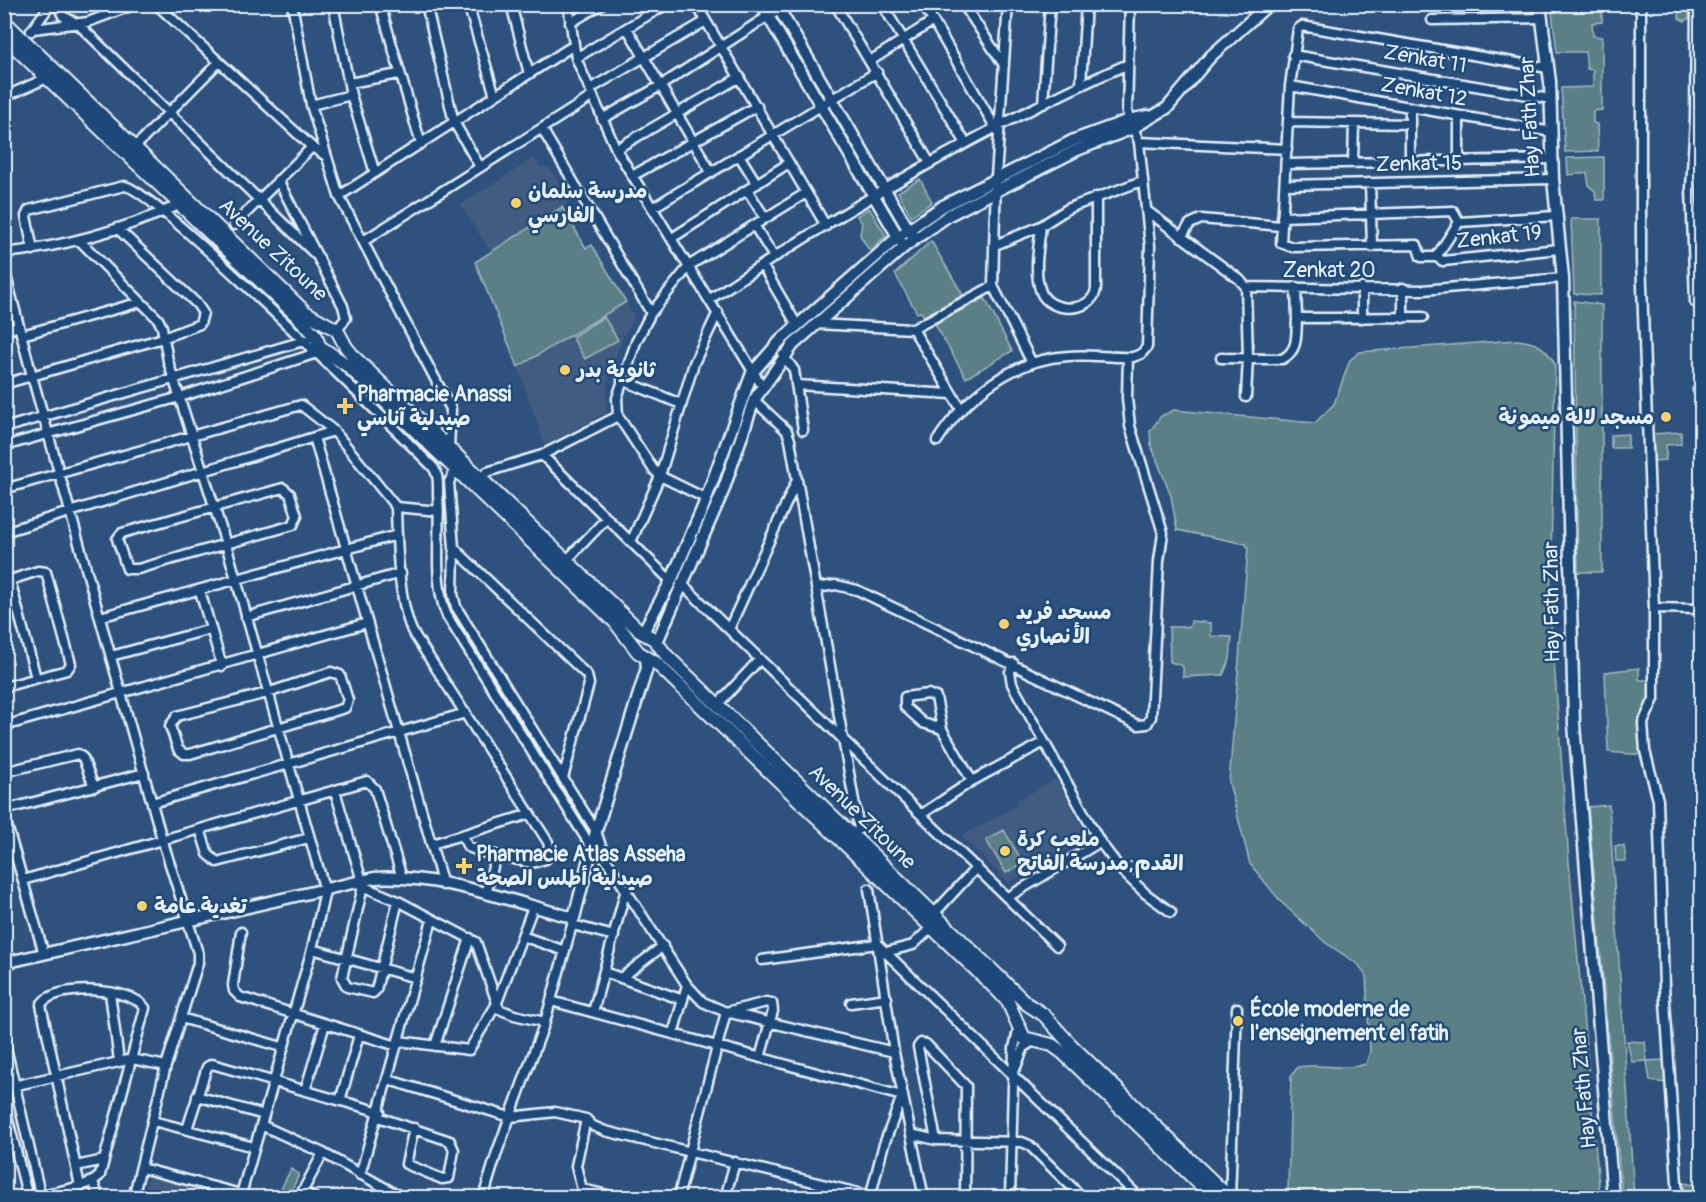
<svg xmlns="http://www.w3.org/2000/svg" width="1706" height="1202" font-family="Pangolin,'Playpen Sans Arabic',sans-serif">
  <rect width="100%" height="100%" fill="#2e527d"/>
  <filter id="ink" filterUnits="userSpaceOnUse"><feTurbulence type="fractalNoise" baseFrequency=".0167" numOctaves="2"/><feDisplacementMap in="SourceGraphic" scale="12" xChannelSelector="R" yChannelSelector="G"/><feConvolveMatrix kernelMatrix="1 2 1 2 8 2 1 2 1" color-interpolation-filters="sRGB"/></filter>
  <g filter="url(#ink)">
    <path fill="#3f5b80" d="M534,158L540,167L550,168L571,201L491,252L460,205Z
      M626,302L635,317L623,337L609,374L606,394L607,412L545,446L518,367Z
      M1056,779L1088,838L1009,883L961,836L1016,806V801Z
      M149,1175L216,1196L215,1197H143Z"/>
    <path fill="#5a8085" stroke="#a1b8be" stroke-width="1.5" d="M1551,5H1602V22L1592,23L1593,36L1602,37V110L1593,111V123L1597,124L1598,151L1565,152L1561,88L1593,87V70L1587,69L1585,52H1557Z
      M1679,5L1689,7V18L1685,21L1679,18Z
      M1604,157V200H1596L1595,191L1589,186L1587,173L1568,175L1567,158Z
      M920,179L932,202L911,216L898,192Z
      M562,207L586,248L592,245L626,302L518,367L475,262Z
      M869,208L886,236L869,250L860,235L862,223L857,216Z
      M1571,219H1601V295L1574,294Z
      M931,241L963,295L924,316L921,312L917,313L895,274Z
      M985,298L1012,351L966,378L935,324Z
      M1574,301L1602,305V572H1578Z
      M604,317L618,340L585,359L572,337Z
      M1516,340C1536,342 1545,346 1555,364L1550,608L1569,862L1600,1197L1351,1198L1288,1190L1291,1076L1298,1067C1321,1063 1345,1071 1366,1064L1370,1051L1366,976L1359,965L1326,943L1282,903L1250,864L1229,783L1248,548L1246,544L1177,530L1171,496L1151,445L1150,431L1161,416L1174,410L1315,423L1334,404L1350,360L1360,352Z
      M1681,432V444L1666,445V460L1652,461V434Z
      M1628,434V448H1611V435Z
      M1191,621L1211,623V636L1232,637L1230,659L1223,675L1183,677V666L1170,662L1169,627H1190Z
      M1639,668V680H1650V704L1640,721L1643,755L1608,752L1605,672Z
      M1609,805L1634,1197H1622L1588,807Z
      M1004,830L1023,863L1006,873L986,840Z
      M1615,846H1624L1626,861H1616Z
      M1627,1041L1645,1042L1647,1061L1632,1062Z
      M1664,1060L1666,1083L1650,1081L1647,1061Z
      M291,1169L299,1174L289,1197H277Z
      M1683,1183L1701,1186V1197H1687Z"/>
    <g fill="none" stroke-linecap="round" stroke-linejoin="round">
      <g stroke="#e8f1f8" stroke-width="13">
        <path id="minor" d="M57,4L63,16L78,24L319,258
          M156,4L312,147L326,156
          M292,4L311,105L339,196L451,409L449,449
          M333,4L351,95L375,173
          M380,4L421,144
          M426,4L454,122L480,167
          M468,4L495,96
          M511,4L529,74
          M568,4L576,58L616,149L762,386
          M696,4L826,226
          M835,4L930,163
          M882,4L965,142
          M923,4L995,127
          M963,4L1004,65
          M1008,4L996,177L993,286L1032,363
          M1112,4L1130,6
          M1641,4V259L1654,608V699L1643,723L1645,751L1658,800L1664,986L1678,1198
          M1432,20L1542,18
          M570,23L602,4
          M627,28L711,172
          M33,29L88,22L136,4
          M31,31L51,4
          M1293,55L1551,99
          M576,58L667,4
          M870,61L933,21
          M349,83L399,74
          M1081,84L1086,4
          M1290,86L1552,132
          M590,89L706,21
          M4,97L47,78
          M1043,104L1050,4
          M311,105L351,95
          M1459,116V161
          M602,119L660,86L787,4
          M1288,122L1410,124
          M542,129L651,313
          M1139,142L1287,149
          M136,146L218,63
          M616,149L740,77
          M739,155L757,184
          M1410,162V108
          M1353,163L1354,123
          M1287,164L1553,159
          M632,176L757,106
          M278,180L343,306L346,318L337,330
          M1370,183L1372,247
          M1285,185L1553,179
          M748,191L765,218
          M339,196L574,45
          M652,208L877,72
          M1147,211L1239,279L1246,287L1248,357L1246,397
          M1556,216L1459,222L1436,257L1443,261L1559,249
          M1282,217L1453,211L1459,222
          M234,225L312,147
          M754,225L774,257
          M1041,226C1039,246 1033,272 1041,292C1049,313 1092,314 1096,289V197
          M1181,237L1190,224L1201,219L1281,226
          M672,238L789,163
          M79,240L158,319L162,327L168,361L226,544L325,891L312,949L240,1198
          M365,240L593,96
          M995,245L1041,226L1069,208L1142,181
          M33,250L26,216L29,210L124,186C151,186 396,431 433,467C439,475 438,485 438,494C441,531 432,582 447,616L592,848L605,858
          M4,253C64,247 124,229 179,205
          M1436,257H1421L1417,245L1292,247L1281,243L1290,86L1298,29L1302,26L1548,68
          M762,265L797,325
          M4,268L32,376L162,839L198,953V963L166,1066L133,1198
          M1246,287L1423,290L1563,278
          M1296,287L1297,318
          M1362,288V318
          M710,299C843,211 981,128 1128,64
          M1695,302L1691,188L1695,119L1696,4
          M1403,318V288
          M816,324L913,329L961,409
          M913,329L993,286
          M4,331L19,326
          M22,335L141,302
          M783,355L794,370L803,430
          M1221,358L1282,359C1299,351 1296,334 1297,318L1423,317
          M622,380L681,404
          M4,384L163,338L200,324L203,313L197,304L117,228
          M796,385L952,394
          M1698,390L1702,391
          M754,400L787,431L790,440L859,829L853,836
          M4,428L307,340
          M314,437L443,885
          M937,441C965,397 1013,359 1068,356C1089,354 1111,358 1133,357L1141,354L1147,347L1150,246L1139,142L1127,112L1130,4
          M4,446L180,397L320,352
          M542,455L671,581
          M456,469L449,482L454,548L453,594L456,607L596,831L605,858L687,985L703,1002L726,1012L894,1052
          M480,479L487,472L542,455L618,416
          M283,488L290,494L297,516L293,525L138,569H127L117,539L122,533Z
          M4,489L301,405L334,431L396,507L439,511
          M707,499L660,476L653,469L618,416L617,398L636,342L651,313L690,265L806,193
          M396,507C397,543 398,598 412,631L548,842L550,851L546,859L532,863L481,852L468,847L462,836
          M4,532L334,431
          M631,542L660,476L694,363L718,312
          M454,548L587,675L589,684L563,778
          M566,561L607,518
          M10,580L36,678
          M4,582L38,571L46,572L71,664L67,670L4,687
          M681,583L1057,946
          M816,588L836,585L857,590L1138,725L1147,724L1151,717L1159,561L1163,533L1130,426L1127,398L1128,357
          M200,591L222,666
          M1654,608L1702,609
          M100,617L397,535
          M246,617L401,573
          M729,629L797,480
          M111,656L211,629
          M1013,663L1010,672L1012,684L1100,842L1122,871L1146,894L1171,912
          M331,672L340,675L348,700L345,708L190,754H184L178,749L170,726L177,716L267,693Z
          M718,704L760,659
          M4,726L367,623
          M942,729L923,723L905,707V697L928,694L936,697L942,729L972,781
          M4,772L78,754L83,758L94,787
          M335,791L362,881
          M152,803L466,713
          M4,810L144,773
          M922,814L972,781L1044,742
          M4,815L44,954
          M200,829L208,854L217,862L309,838
          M432,844L530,814
          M23,880L367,781L375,789L402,878
          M355,883L398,901L476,942L499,1009L514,1015L545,1022
          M363,886L342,978L347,987L373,993L376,990L398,901
          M869,889L894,1052L924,1198
          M486,894L496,855
          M1008,897L1100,842
          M930,918L977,867
          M573,925L614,936
          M241,932L233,985L234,991L240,997L397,1046
          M522,936L565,951
          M312,949L416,978
          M886,952L913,945L932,927
          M762,960L877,944L1140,1198
          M604,972L683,1000
          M621,978L663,946
          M110,993L119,1061
          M551,1001L902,1096L883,1147L870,1198
          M851,1003L887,998
          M593,1012L626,889
          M181,1018L282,1047
          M673,1034L687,985
          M4,1039L41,1198
          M399,1041L469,1050L496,1005L533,907
          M435,1046L470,938
          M1016,1067L1024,1047L1033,1041
          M389,1080L510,1117L555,1112L586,1119L593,1126L605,1131L879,1198
          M4,1088L132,1059L166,1066
          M305,1091L325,1024
          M197,1096L264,1115
          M340,1101L359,1035
          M4,1104L28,1198
          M378,1117L450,1141L454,1150L449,1178L442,1179L406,1164L414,1128
          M153,1121L254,1147
          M261,1125L323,1153L403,1198
          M187,1129L207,1067L212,1064L380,1112
          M911,1134L936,1140L1022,1142L1029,1145L1083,1198
          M936,1140L918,1047L921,1043L926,1044L966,1086L965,1198
          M76,1166L104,1160
          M141,1168L241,1194
          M360,1175L432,920
          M93,1182L99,1198
          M582,1189L620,1198
          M302,1192L315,1198
          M26,1198C43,1194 91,1188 100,1175L145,1008C134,988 53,982 41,1005L80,1186
          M299,1198L323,1153
          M483,1198L497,1152L545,1022L574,918
          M581,1198L582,1189L576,1166L586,1119
          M678,1198L726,1012L767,1002L772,1003L773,1011L760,1058
          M725,1198L735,1162
          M1010,1198L1014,1048L1019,1026
          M1230,1198L1237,1008"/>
      </g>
      <g stroke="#e8f1f8" stroke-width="15">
        <path id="tertiary" d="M761,4L901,242
          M776,4L911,234
          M1540,4L1550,82L1553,179L1563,278L1574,724L1613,1198
          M643,632L671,581L703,507L752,373L781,340L898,237L943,206L1074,140L1129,120L1148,116
          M657,642L723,491L754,400L793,345L904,247L949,215L1077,150L1133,128L1167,108L1211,56L1269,4
          M4,963L374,878C441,874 510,901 574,918L596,831L647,668L646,657"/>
      </g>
      <g stroke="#e8f1f8" stroke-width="16">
        <path id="secondary" d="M4,21L305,312L337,330L346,347L355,358L641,632L654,639L666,655L1027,1004L1044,1015L1071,1045L1230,1198
          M4,37L299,318L316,336L319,346L348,366L615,622L638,652L656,663L999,992L1008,1002L1024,1038L1052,1045L1063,1053L1214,1198"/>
      </g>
      <use href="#minor" stroke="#1f4a7a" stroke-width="8"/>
      <use href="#tertiary" stroke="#1f4a7a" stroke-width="10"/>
      <use href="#secondary" stroke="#1f4a7a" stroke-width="12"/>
    </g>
  </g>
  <g fill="#ffd166" stroke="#1f4a7a" stroke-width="2">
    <circle cx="516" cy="203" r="6"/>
    <circle cx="565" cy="370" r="6"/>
    <path d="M342 397h6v6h6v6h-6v6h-6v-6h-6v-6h6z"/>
    <circle cx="1666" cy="417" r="6"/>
    <circle cx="1004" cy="624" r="6"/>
    <circle cx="1005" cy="851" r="6"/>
    <path d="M461 857h6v6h6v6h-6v6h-6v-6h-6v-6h6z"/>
    <circle cx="142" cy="906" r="6"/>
    <circle cx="1238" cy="1021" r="6"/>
  </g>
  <g text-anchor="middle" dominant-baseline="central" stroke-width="5" stroke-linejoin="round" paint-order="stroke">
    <g font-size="21" fill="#e8f1f8" stroke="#1f4a7a">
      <text transform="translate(1425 59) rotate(10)">Zenkat 11</text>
      <text transform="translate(1424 92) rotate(10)">Zenkat 12</text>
      <text transform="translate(1530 117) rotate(-93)">Hay Fath Zhar</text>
      <text transform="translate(1419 164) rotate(-1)">Zenkat 15</text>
      <text transform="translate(1499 237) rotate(-6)">Zenkat 19</text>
      <text transform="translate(273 250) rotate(43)">Avenue Zitoune</text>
      <text x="1329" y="270">Zenkat 20</text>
      <text transform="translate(1552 602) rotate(-91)">Hay Fath Zhar</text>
      <text transform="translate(862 817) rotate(44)">Avenue Zitoune</text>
      <text transform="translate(1584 1088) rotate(-95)">Hay Fath Zhar</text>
    </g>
    <g font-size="21" font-weight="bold" fill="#e8f1f8" stroke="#1f4a7a" text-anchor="start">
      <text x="528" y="191">مدرسة سلمان<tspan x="528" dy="24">الفارسي</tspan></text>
      <text x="577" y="370">ثانوية بدر</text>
      <text x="357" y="394">Pharmacie Anassi<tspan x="357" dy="24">صيدلية آناسي</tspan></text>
      <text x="1654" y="417" text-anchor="end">مسجد لالة ميمونة</text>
      <text x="1016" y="612">مسجد فريد<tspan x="1016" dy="24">الأنصاري</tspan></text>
      <text x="1017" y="839">ملعب كرة<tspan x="1017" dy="24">القدم;مدرسة الفاتح</tspan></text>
      <text x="476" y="854">Pharmacie Atlas Asseha<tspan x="476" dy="24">صيدلية أطلس الصحة</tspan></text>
      <text x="154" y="906">تغدية عامة</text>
      <text x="1250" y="1009">École moderne de<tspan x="1250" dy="24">l'enseignement el fatih</tspan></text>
    </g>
  </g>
  <rect width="1706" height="1202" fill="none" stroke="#1f4a7a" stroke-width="24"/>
  <rect x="12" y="12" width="1682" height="1178" fill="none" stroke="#e8f1f8" stroke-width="2" filter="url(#ink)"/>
</svg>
